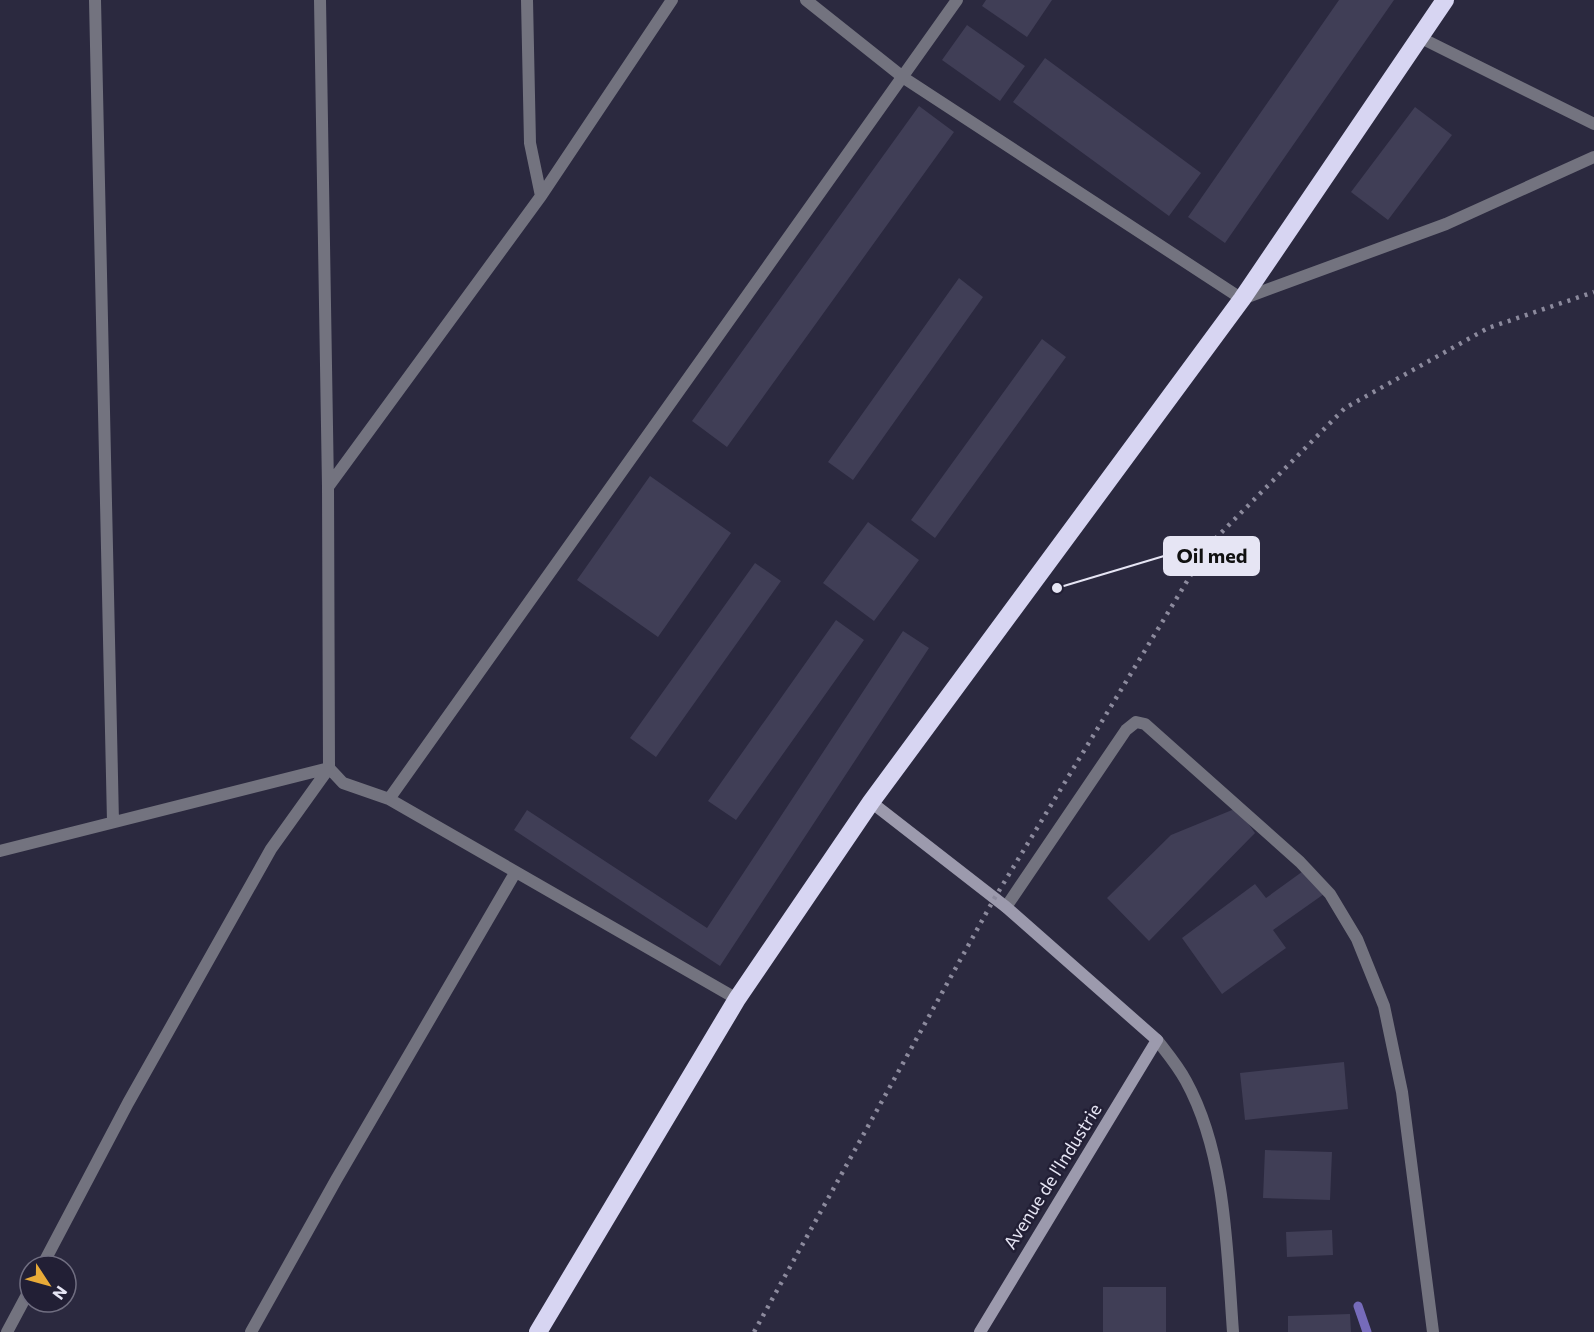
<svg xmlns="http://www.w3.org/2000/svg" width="1594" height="1332" font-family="Commissioner,sans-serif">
  <rect width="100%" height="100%" fill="#2b293f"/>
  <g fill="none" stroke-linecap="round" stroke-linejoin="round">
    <path stroke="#766bba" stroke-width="9" d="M1358,1306L1367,1332"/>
  </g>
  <path fill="#403e56" d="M986,0H1052L1027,37L982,6Z
    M1339,0H1394L1225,243L1188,217Z
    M967,25L1025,66L1000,101L942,60Z
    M1045,58L1201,173L1169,216L1013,102Z
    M919,106L954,132L727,447L692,421Z
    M1415,107L1452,135L1388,220L1351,192Z
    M959,278L983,297L853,480L828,462Z
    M1042,339L1066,357L935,538L911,520Z
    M650,476L731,533L658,637L577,580Z
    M868,522L919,560L874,621L823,583Z
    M755,563L781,581L656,757L630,738Z
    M836,620L864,640L736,820L708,801Z
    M903,631L929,648L720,966L514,830L527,810L707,928Z
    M1237,808L1255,833L1149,941L1107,898L1171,835Z
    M1306,869L1324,894L1273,930L1286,948L1222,994L1182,938L1255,884L1266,898Z
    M1344,1062L1348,1109L1245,1120L1240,1073Z
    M1265,1150L1332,1152L1330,1200L1263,1198Z
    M1332,1230L1333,1255L1287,1257L1286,1232Z
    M1103,1287H1166V1332H1103Z
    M1350,1314L1351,1332H1288V1316Z"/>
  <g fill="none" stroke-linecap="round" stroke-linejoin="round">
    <path stroke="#73737f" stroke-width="12" d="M95,0L113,822
      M527,0L530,143L541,196
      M806,0L904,78L1242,299L1446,224L1594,157
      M1419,37L1594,124
      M328,487L541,196L672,0
      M329,768L343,783L389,799L737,999
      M389,799L957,0
      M0,851L329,768
      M1006,907L1126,730L1136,722L1145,724L1300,862L1330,894L1357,939L1384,1006L1402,1092L1433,1332
      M1157,1040C1167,1053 1178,1066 1186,1081C1226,1154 1227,1251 1233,1332
      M42,1266L128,1103L271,849L329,768L328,487L320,0
      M7,1332L30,1289
      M251,1332L336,1180L515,873"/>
    <path stroke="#9c9aad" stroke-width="12" d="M871,802L1006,907L1157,1040L980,1332"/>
    <path stroke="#d7d5f2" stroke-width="18" d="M538,1332L737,999L871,802L1242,299L1445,0"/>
    <path stroke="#8c8a9d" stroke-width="4.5" stroke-dasharray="3 6" stroke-linecap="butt" d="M754,1332L994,899L1209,545L1345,408L1488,328L1594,292"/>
  </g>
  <g text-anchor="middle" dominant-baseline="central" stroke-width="5" stroke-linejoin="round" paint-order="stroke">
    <g font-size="18" fill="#e6e5f4" stroke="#221f35">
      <text transform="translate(1052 1176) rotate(-58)">Avenue de l'Industrie</text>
    </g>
  </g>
  <path fill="none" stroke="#e6e5f4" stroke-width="2" d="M1057 588L1164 556"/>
  <circle fill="#e6e5f4" stroke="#221f35" stroke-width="2" cx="1057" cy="588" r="6"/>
  <rect fill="#e6e5f4" stroke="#e6e5f4" stroke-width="2" x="1164" y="537" width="95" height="38" rx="6"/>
  <g font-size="20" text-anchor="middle" font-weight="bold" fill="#111">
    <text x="1212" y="563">Oil med</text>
  </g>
  <g transform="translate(48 1284) rotate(126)"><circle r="28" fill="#221f35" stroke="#706e81" stroke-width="1.5"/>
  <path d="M0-4.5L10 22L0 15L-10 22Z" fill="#e9ab38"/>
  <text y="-9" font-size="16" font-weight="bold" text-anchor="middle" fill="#e6e5f4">N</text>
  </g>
</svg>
